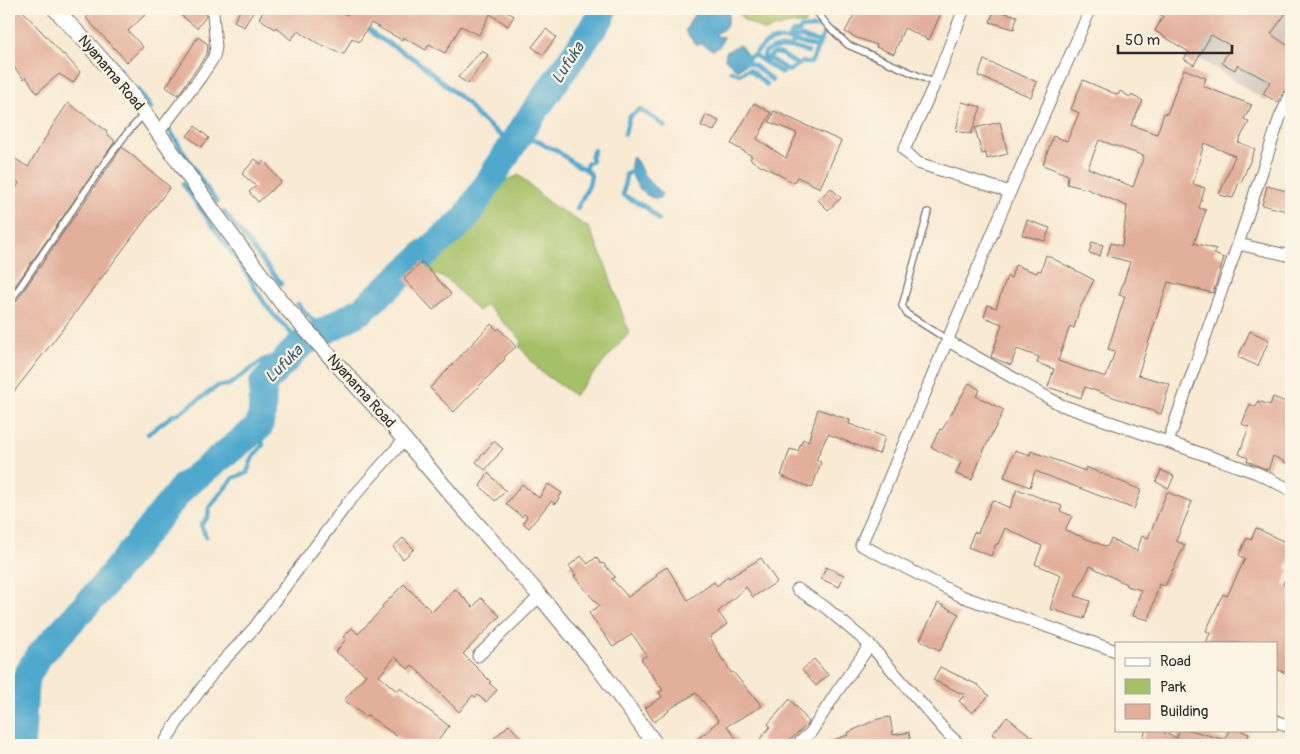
<svg xmlns="http://www.w3.org/2000/svg" width="1300" height="754" font-family="Pangolin,sans-serif">
  <rect width="100%" height="100%" fill="#fcf5e5"/>
  <filter id="ink" filterUnits="userSpaceOnUse"><feTurbulence type="fractalNoise" baseFrequency=".02" numOctaves="2"/><feDisplacementMap in="SourceGraphic" scale="10" xChannelSelector="R" yChannelSelector="G"/><feConvolveMatrix kernelMatrix="1 2 1 2 8 2 1 2 1" color-interpolation-filters="sRGB"/></filter>
  <filter id="wash" filterUnits="userSpaceOnUse"><feTurbulence type="fractalNoise" baseFrequency=".0096" numOctaves="4" result="noise"/><feDisplacementMap in="SourceGraphic" scale="20" xChannelSelector="R" yChannelSelector="G"/><feGaussianBlur stdDeviation="1.12" result="paint"/><feColorMatrix in="noise" values="0 0 0 0 0 0 0 0 0 0 0 0 0 0 0 0 0 1.4 0 .05"/><feComposite in="paint" operator="in"/></filter>
  <g filter="url(#wash)">
    <rect width="100%" height="100%" fill="#f8ead3"/>
    <path fill="#cac3b8" d="M1173,9H1291V61L1266,101L1158,32Z"/>
    <path fill="#a5c168" stroke="#68764a" d="M735,9H807L812,16L804,24H788L765,31L744,20Z
      M519,175L548,202L589,228L604,261L629,333L574,396L570,392L540,371L519,346L522,341L486,305L478,311L448,280L406,261L404,256L418,241L425,244L452,223L490,188Z"/>
    <path fill="#4fa9cd" stroke="#3d6a7c" d="M696,9H727L729,11C729,21 727,29 717,33L716,36L724,37L719,47L713,50L702,44H695L685,31L694,15Z
      M738,45L741,46L750,59L748,63L737,70L725,59L726,52Z
      M633,157C638,161 639,166 642,171C647,181 654,187 662,193L660,198C642,201 625,173 633,157Z"/>
    <g fill="none" stroke-linecap="round" stroke-linejoin="round">
      <path stroke="#4fa9cd" stroke-width="4.5" d="M370,30L376,36L416,60L441,81L468,104L477,116L504,138L511,147
        M94,40L122,72
        M790,40L792,41L794,37H802L820,42
        M791,47L808,52
        M754,55C764,43 771,38 787,40L793,32H799L801,28L818,27
        M745,58L754,55L763,61L768,58L789,71L802,62L807,63H811L824,33
        M768,58L774,53L781,54L798,65
        M744,61L754,65L772,80
        M784,68L782,73L763,61L765,52L773,48L791,47L792,41L818,47
        M731,71L739,74L749,69L767,85
        M137,89L151,108
        M169,129L203,183L217,202
        M625,134L629,117L640,109L665,126
        M516,140C528,141 536,136 545,146C557,148 563,156 573,163C577,165 581,167 585,169L587,164L592,161L591,157L594,150
        M634,170L626,175L623,195L647,208L659,220
        M183,184L247,274C255,288 263,303 274,315C283,325 293,333 300,345
        M577,209L589,185L591,175L589,172L585,169
        M224,212L281,284
        M298,304L323,332
        M148,434L173,415L181,412L218,386L229,385L265,359L293,353
        M206,537L201,525L208,517L209,508L233,478L247,473L253,456L263,445L259,427"/>
      <path stroke="#4fa9cd" stroke-width="28" d="M21,745L25,680L37,658L99,591L183,487L259,427L262,413L263,384L300,345L362,310L465,219L529,119L601,17L603,9"/>
    </g>
    <g id="blocks">
      <path fill="#e2af9a" fill-rule="evenodd" d="M9,9H21L63,55L64,54L80,72L73,83L59,74L37,93L26,77L24,79L9,62Z
        M96,9H151L128,31L143,47L127,62L86,18Z
        M173,9H198L206,15V17L197,28Z
        M241,9H255L244,27L234,21Z
        M265,9H336L347,15L350,10L358,15L363,9H503L514,16L508,26L490,14L479,35L461,26L445,53L429,44L426,50L403,37L402,40L371,23L359,42L352,38L344,54L325,46L324,47L298,31L291,40L276,27L275,29L259,18Z
        M857,9H943L929,40L904,28L894,54L876,47L877,45L857,38L845,32Z
        M1153,9H1289L1271,34L1291,48V81L1284,91L1278,103L1263,94L1270,82L1237,65L1235,70L1222,63L1231,46L1211,35L1194,65L1184,59L1189,52L1155,31L1163,16Z
        M994,10L1017,16L1014,29L990,22Z
        M546,29L556,37L543,55L532,47Z
        M198,37L208,44L207,54L178,95L166,87Z
        M482,50L488,55L468,84L458,77Z
        M984,60L1037,82L1031,97L978,76Z
        M1184,69L1206,78L1203,86L1252,105L1244,119L1249,122L1238,142L1255,149L1241,183L1239,182L1233,198L1219,195L1235,156L1204,143L1193,184L1205,188L1199,208L1206,210L1194,243L1216,249L1214,254L1224,258L1220,271L1213,293L1168,282L1138,375L1170,384L1161,414L1085,387L1081,398L1048,387L1054,369L1037,363L1039,357L1017,349L1011,365L991,357L1002,324L984,317L988,305L996,308L1007,276L1011,278L1015,265L1037,273L1038,270L1041,271L1046,255L1094,280L1079,310L1074,328L1070,326L1058,361L1106,377L1115,351L1108,349L1125,296L1119,295L1130,262L1107,256L1111,243L1122,246L1127,206L1087,189L1067,184L1068,175L1043,165L1053,136L1067,141L1079,113L1071,109L1083,80L1118,95L1120,91L1130,97L1131,95L1143,101L1131,125L1157,134L1164,113L1167,114ZM1099,140L1144,156L1133,187L1088,168Z
        M962,102L981,107L971,134L956,131Z
        M68,103L107,131L106,133L115,141L9,295V199L19,183L9,175V155L28,167L55,122Z
        M754,103L771,113L757,139L786,158L797,133L769,122L774,111L841,141L820,188L797,177L794,183L763,166L762,167L750,159L752,156L731,144Z
        M706,115L719,121L714,131L701,126Z
        M1000,122L1008,154L987,159L986,153L982,154L975,128Z
        M195,126L209,138L201,147L187,136Z
        M122,147L170,187L69,321L9,398V308L13,306Z
        M255,159L261,164L264,161L281,182L258,202L249,192L256,186L242,174Z
        M1267,186L1291,192V212L1262,205Z
        M831,188L841,198L828,210L818,200Z
        M1027,220L1050,228L1045,241L1022,235Z
        M1092,242L1103,245L1100,256L1089,253Z
        M422,262L451,294L433,310L404,279Z
        M491,324L497,330L499,328L516,347L504,357L505,359L454,412L430,388Z
        M1250,331L1269,340L1258,366L1238,357Z
        M969,383L980,390L976,396L1004,410L983,452L972,480L956,474L961,462L931,447L940,429L942,430Z
        M1273,397L1291,404V465L1273,456L1268,470L1247,461L1248,458L1239,454L1249,427L1242,424L1250,404L1256,407L1258,401L1270,405Z
        M818,409L850,420L849,424L885,437L879,454L828,434L816,460L821,462L812,488L781,476L790,449L798,451L803,439L808,442Z
        M494,441L503,449L485,470L476,462Z
        M1015,450L1030,455L1031,451L1085,471L1086,467L1141,490L1134,509L1035,471L1030,487L1004,477Z
        M1161,470L1174,476L1169,488L1156,482Z
        M488,473L506,491L495,501L480,486Z
        M522,484L539,498L548,484L562,493L555,504L551,501L529,528L523,523L527,516L524,514L522,517L506,504Z
        M1017,489L1062,506L1060,511L1072,516L1065,530L1107,547L1111,539L1137,551L1142,536L1148,538L1167,492L1192,502L1176,541L1185,545L1165,586L1159,584L1149,620L1133,616L1141,590L1126,586V584L1090,566L1075,596L1090,601L1084,619L1050,609L1061,575L1035,564L1042,546L1005,528L998,544H996L991,556L968,547L974,532L978,533L992,500L1010,508Z
        M1256,528L1291,545V554L1286,568L1289,570L1283,584L1291,588V675L1276,669V643H1206L1210,633L1206,631L1223,594L1227,596L1245,559L1239,555L1247,538L1251,540Z
        M403,538L414,549L403,559L393,547Z
        M581,556L588,564L596,557L601,564L603,563L615,577L612,579L628,597L657,576L656,574L667,567L688,600L714,582L717,586L728,576L729,578L761,558L777,582L753,597L746,587L718,612L727,624L710,637L723,661L724,660L731,673L733,672L762,706L727,726L741,745H689L712,728L711,727L719,721L696,693L668,710L669,711L654,722L645,708L662,697L659,692L663,690L641,659L647,655L632,634L613,647L589,613L599,606L574,576L576,575L569,566Z
        M826,567L844,575L839,587L821,579Z
        M404,584L432,612L455,589L473,607L481,598L500,616L463,654L491,682L489,683L497,690L486,702L478,695L475,697L473,695L459,712L412,665L408,669L395,657L379,676L397,691L400,688L449,726L435,745H409L367,715L366,717L344,700L366,675L336,652L346,639L343,637L352,628L358,634L383,608L382,606Z
        M938,603L959,614L940,651L920,640Z
        M814,659L828,675L816,686L802,670Z
        M940,667L978,685L989,696L972,713L959,701L965,695L933,680Z
        M790,699L809,722L805,727L784,745H766L760,739L770,727L768,724Z
        M890,717L893,735L909,732L911,745H824L823,744L848,735L847,733L878,719Z
        M1007,717L1042,745H1005L992,734Z
        M509,725L528,745H486Z
        M1146,730H1158L1177,738L1179,730H1190L1225,740L1229,730H1239L1249,734L1245,745H1140Z"/>
    </g>
  </g>
  <g filter="url(#ink)">
    <use href="#blocks" fill-opacity="0" stroke="#736e66" stroke-width="1"/>
    <g fill="none" stroke-linecap="round" stroke-linejoin="round">
      <g stroke="#736e66" stroke-width="8">
        <path id="service" d="M814,9L829,27L848,45L935,83
          M928,212L902,306L907,314L948,340
          M9,303L106,161L127,133L144,114"/>
      </g>
      <g stroke="#736e66" stroke-width="13">
        <path id="minor" d="M964,9L935,83L904,150L918,163L1010,192
          M1087,17L1010,192L861,545L961,596L1116,651
          M158,133L200,78L214,57L216,47L213,14L214,9
          M1238,244L1291,256
          M948,341L1061,405L1257,473L1291,490
          M1168,442L1238,244L1280,117L1291,94
          M797,589L825,607L870,645L947,733L960,745
          M478,656L540,596
          M1276,721L1291,728
          M163,745L182,715L215,670L254,628L347,504L404,440
          M797,745L811,732L836,693L870,645"/>
      </g>
      <g stroke="#736e66" stroke-width="17">
        <path id="tertiary" d="M55,9L89,45L129,91L214,212L282,303L391,424L455,499L540,596L592,659L656,745"/>
      </g>
      <use href="#service" stroke="#fff" stroke-width="5.5"/>
      <use href="#minor" stroke="#fff" stroke-width="11"/>
      <use href="#tertiary" stroke="#fff" stroke-width="15"/>
    </g>
  </g>
  <g text-anchor="middle" dominant-baseline="central" stroke-width="4.5" stroke-linejoin="round" paint-order="stroke">
    <g font-size="15" fill="#2b2b2b" stroke="#fcf5e5">
      <text transform="translate(111 73) rotate(50)">Nyanama Road</text>
      <text transform="translate(361 391) rotate(48)">Nyanama Road</text>
    </g>
    <g font-size="16" font-style="italic" fill="#395d6c" stroke="#fcf5e5">
      <text transform="translate(568 63) rotate(-57)">Lufuka</text>
      <text transform="translate(284 364) rotate(-45)">Lufuka</text>
    </g>
  </g>
  <rect width="1300" height="754" fill="none" stroke="#fcf5e5" stroke-width="30"/>
  <rect x="1115" y="642" width="162" height="90" fill="#fcf5e5" stroke="#a8a49b"/>
  <rect x="1125" y="658" width="25" height="8" fill="#ffffff" stroke="#a8a49b"/>
  <text x="1160" y="666" font-size="15" fill="#2b2b2b">Road</text>
  <rect x="1125" y="679" width="25" height="15" fill="#a5c168" stroke="#a8a49b"/>
  <text x="1160" y="692" font-size="15" fill="#2b2b2b">Park</text>
  <rect x="1125" y="704" width="25" height="15" fill="#e2af9a" stroke="#a8a49b"/>
  <text x="1160" y="716" font-size="15" fill="#2b2b2b">Building</text>
  <path d="M1118 45v8h114v-8" fill="none" stroke="#2b2b2b" stroke-width="2.5"/>
  <text x="1125" y="45" font-size="15" fill="#2b2b2b" stroke="#fcf5e5" stroke-width="4" paint-order="stroke">50 m</text>
</svg>
